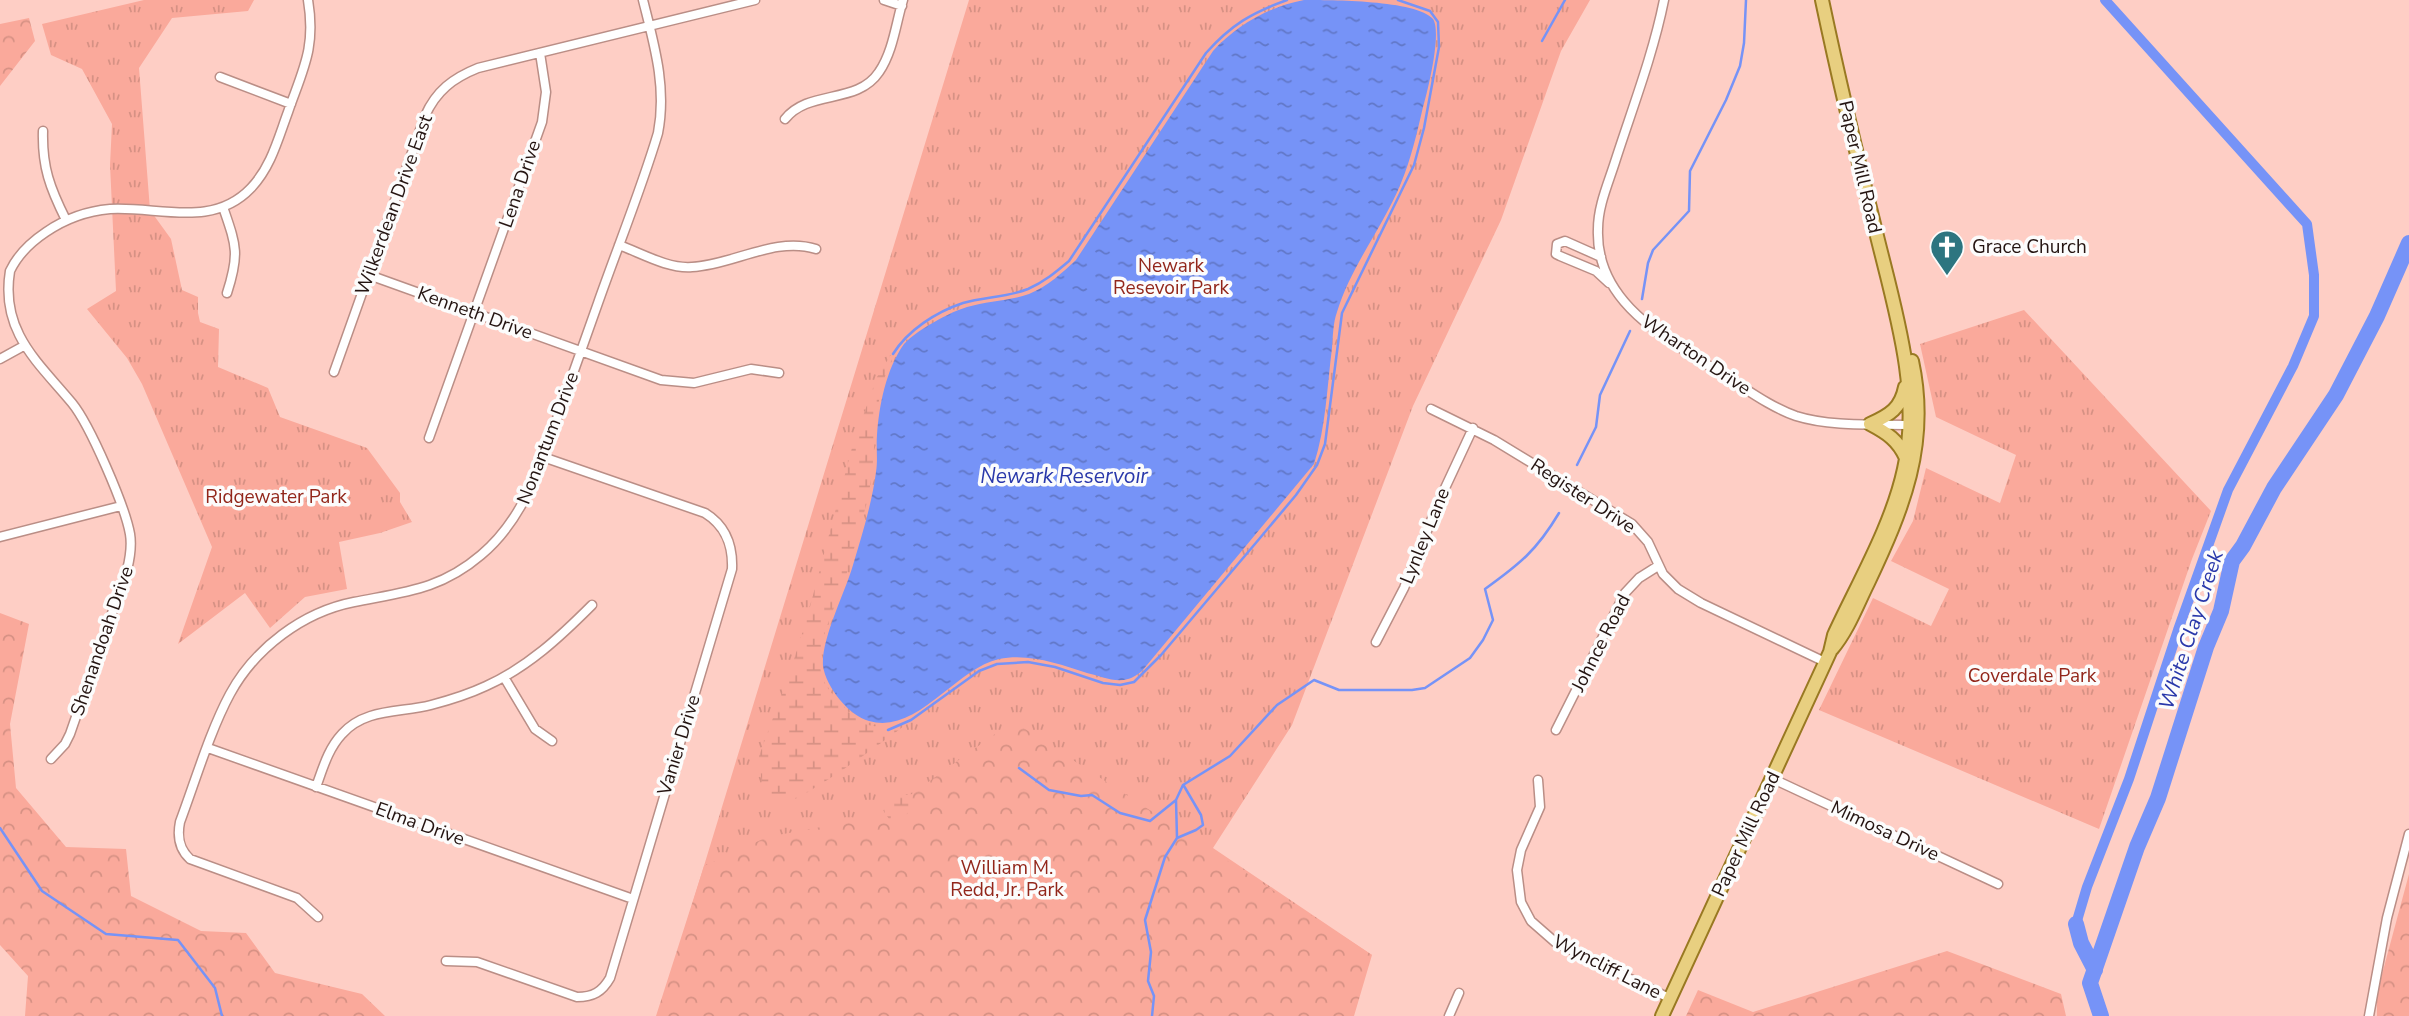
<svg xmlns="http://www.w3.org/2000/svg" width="2409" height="1016" font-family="'Nunito Sans',sans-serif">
  <defs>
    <pattern id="grass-tufts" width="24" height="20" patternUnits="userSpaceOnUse" patternTransform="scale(1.75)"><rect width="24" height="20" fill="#faa99b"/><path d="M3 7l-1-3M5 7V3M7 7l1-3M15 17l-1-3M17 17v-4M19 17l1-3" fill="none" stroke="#d69184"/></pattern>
    <pattern id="forest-crowns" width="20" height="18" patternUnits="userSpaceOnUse" patternTransform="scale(1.75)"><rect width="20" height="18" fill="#faa99b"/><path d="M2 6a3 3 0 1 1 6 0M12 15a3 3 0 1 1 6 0" fill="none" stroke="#d69184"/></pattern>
    <pattern id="wetland-marsh" width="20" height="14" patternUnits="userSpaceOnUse" patternTransform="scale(1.75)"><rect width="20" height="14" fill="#faa99b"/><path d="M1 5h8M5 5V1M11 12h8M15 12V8" fill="none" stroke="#d69184"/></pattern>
    <pattern id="water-ripples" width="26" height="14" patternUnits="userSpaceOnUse" patternTransform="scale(1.75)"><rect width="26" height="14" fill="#7693f7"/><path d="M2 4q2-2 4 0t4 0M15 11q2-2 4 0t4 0" fill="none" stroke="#6177c7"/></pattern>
  </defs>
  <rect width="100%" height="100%" fill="#fecec5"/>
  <path fill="url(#grass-tufts)" d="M144,0H254L248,11L172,18L139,68L150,210L171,239L182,290L198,297V313L200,322L219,329L218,367L268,388L280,417L367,448L400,493V502L412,522L380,533L339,542L347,589L305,597L270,628L245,593L178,644L212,547L142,384L127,358L87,309L116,291L110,165L112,124L82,69L51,55L42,24Z
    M969,0H1590L1561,51L1501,220L1413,406L1292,725L1213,848L1372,955L658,1016Z
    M2024,310L2211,511L2192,559L2099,829L1819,710L1873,598L1931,626L1949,589L1891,561L1913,521L1926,468L2000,503L2016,455L1936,417L1920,344Z"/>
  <path fill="url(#forest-crowns)" d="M29,18L35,41L0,86V24Z
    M0,613L29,624L10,724L16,788L66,847L126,849L131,896L201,931L246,933L275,973L362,994L385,1016H25L28,976L0,945Z
    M1013,721L1372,955L1354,1016H656L704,866L767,837L881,816Z
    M2409,874V1016H2377V993Z
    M1947,951L2061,994L2066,1016H1686L1698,990L1753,1012Z"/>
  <path fill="url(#wetland-marsh)" d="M892,353L894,355C869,403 879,452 867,502C860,527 853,554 845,579C836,607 816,641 821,672C824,687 834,696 844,707C866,732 881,729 911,720C897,733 804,799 789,801C777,802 770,793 762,786L759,756L790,672L807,618L853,444L877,377Z
    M903,795H908L912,800V806L906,815L889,819L883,810Z"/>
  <path fill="url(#water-ripples)" d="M1304,0C1330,0 1417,0 1433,19C1442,32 1428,90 1423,107C1417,133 1411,159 1401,183C1383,227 1351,266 1337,312C1333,323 1333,336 1332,348C1327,387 1326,427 1314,464L1142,671C1138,674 1133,678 1128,679C1115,683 1100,676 1087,673C1059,664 1029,653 999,659C955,669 917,735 869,721C849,716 826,687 823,666C821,639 845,593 853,565C862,535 872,503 876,472C878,460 876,447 877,435C879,406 886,369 904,344C910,337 921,330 929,325C941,318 954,311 967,307C987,301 1009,301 1029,294C1048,286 1062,273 1076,260L1213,51C1237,25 1268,7 1304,0Z"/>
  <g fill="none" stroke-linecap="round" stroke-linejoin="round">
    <path stroke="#7693f7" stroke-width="2.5" d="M1542,41L1565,0
      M1642,299L1648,263L1653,250L1689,211L1690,171L1726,100L1740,66L1744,43L1746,0
      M893,354C908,330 936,312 963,303C984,297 1008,297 1028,289C1044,282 1056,272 1069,261L1206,53C1231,25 1251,13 1287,0
      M1577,465L1596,427L1600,395L1630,331
      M888,730L911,720L979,671L997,664L1028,662L1055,667L1103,683L1120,685L1134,682L1161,655L1260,538L1296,495L1317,465L1325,444L1342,313L1414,165L1424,128L1439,47L1438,22L1430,11L1398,0
      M1019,768L1049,790L1081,796L1092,795L1120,813L1150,821L1176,800
      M0,828L42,891L106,934L178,940L215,988L222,1016
      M1177,838L1196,830L1203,825L1201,815L1184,786
      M1152,1016L1154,996L1148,981L1151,952L1145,920L1165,857L1177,838L1176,800L1183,785L1230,756L1277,705L1314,680L1339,690H1412L1425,688L1470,658L1483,640L1493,620L1485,589C1520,564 1537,550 1559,513"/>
    <path stroke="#7693f7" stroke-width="10" d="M2076,924L2087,887L2129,779L2178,630L2228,490L2293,366L2314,316V275L2307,224L2105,0"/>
    <path stroke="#7693f7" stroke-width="16" d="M2076,924L2081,943L2095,970
      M2101,1016L2090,983L2137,847L2158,798L2206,647L2221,611L2232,561L2243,546L2274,488L2336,395L2377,316L2409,243"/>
    <g stroke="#ba8e86" stroke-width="11">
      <path id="street" d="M884,0L902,6
        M1664,0C1653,55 1632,109 1615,162C1608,184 1598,206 1598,229C1595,304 1668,339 1722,374C1745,388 1770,407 1796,416C1831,427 1875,424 1912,425
        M220,77L291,104
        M785,119C809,89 857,105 879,72C893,52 896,23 903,0
        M43,131C42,167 50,188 66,220
        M223,207C236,245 240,253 227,293
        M619,245C641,253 668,269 692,267C733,265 775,236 816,249
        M1601,257L1565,241L1557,244L1556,254L1560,256L1596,271L1609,283
        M369,275L661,380L694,383L751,369L779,373
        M0,359L20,348
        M334,372L425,116C436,91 453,78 478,68L755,0
        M1431,409L1494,440L1632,524L1648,542L1663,574L1678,589L1701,603L1825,662
        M429,438L542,122L546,92L540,53
        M0,537L121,506
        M1376,642L1404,588L1439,501L1473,428
        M504,677L535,729L552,741
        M1556,730L1625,593L1639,578L1658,566
        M208,748L633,899
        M51,759L65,744L70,734L127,570C130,558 132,546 130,534C125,506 90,425 72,403C39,363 0,332 10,271C18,254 31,242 46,232C65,219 87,211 110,209C158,206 212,229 251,188C271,167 278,139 288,112C303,69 316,48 308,0
        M1771,778L1998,884
        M1538,780L1540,807L1521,850L1517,870L1521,902L1531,921L1555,942L1669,998
        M316,787C323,768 328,749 342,734C365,708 400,713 431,705C450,700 469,694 486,686C528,667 560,637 592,605
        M318,917L297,898L190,859C179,849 177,837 180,822C195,782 210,731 230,694C255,648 303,612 354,602C404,592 440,590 481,555C525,518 540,465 559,413C572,376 585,339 598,303C618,246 641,190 658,133C667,87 654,44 643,0
        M446,961L477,962L577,997C593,997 602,992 610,978L732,569C733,545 726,526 705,513L543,457
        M1449,1016L1459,993
        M2369,1016L2387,918L2409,834"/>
    </g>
    <g stroke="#997922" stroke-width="16">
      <path id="primary" d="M1870,424C1890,415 1901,408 1905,387
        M1870,424C1887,433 1898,440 1906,458
        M1832,649C1848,630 1857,605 1868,583C1903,509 1930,444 1912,361
        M1662,1016L1830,652L1834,635C1858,583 1892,525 1904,469C1922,391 1893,303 1875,228C1856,152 1838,76 1822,0"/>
    </g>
    <use href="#street" stroke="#fff" stroke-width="8"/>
    <use href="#primary" stroke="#e8cf80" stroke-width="12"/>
  </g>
  <defs>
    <g id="church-pin" transform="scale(1.75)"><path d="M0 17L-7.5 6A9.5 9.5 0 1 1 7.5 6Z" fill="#2d7580" stroke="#fcfcfc"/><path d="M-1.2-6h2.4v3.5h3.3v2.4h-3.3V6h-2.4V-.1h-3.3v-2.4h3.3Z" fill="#fff"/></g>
  </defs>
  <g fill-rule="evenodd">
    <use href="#church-pin" x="1947" y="247"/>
  </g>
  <g text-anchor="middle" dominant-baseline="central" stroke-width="7" stroke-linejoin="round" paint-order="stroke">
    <g font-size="19" fill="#241411" stroke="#fcfcfc">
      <text transform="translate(1860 167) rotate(77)">Paper Mill Road</text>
      <text transform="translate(520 184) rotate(-71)">Lena Drive</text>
      <text transform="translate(394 205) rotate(-70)">Wilkerdean Drive East</text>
      <text transform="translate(475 313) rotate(20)">Kenneth Drive</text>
      <text transform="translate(1696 355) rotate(34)">Wharton Drive</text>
      <text transform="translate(548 438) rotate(-69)">Nonantum Drive</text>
      <text transform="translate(1583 496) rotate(33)">Register Drive</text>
      <text transform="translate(1425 536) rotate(-68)">Lynley Lane</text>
      <text transform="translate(102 641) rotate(-71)">Shenandoah Drive</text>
      <text transform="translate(1601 643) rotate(-63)">Johnce Road</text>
      <text transform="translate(679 745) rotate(-73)">Vanier Drive</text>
      <text transform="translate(420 824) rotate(20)">Elma Drive</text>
      <text transform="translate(1885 831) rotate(25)">Mimosa Drive</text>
      <text transform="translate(1746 834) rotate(-65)">Paper Mill Road</text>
      <text transform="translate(1607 967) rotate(27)">Wyncliff Lane</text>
    </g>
    <g font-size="19" fill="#241411" stroke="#fcfcfc" text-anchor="start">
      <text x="1972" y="247">Grace Church</text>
    </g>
    <g font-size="19" fill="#92261a" stroke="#fcfcfc">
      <text x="1171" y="266">Newark<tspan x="1171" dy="22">Resevoir Park</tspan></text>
      <text x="276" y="497">Ridgewater Park</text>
      <text x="2032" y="676">Coverdale Park</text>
      <text x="1007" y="868">William M.<tspan x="1007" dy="22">Redd, Jr. Park</tspan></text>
    </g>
    <g font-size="21" font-style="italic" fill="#2938aa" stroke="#fcfcfc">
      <text x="1064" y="476">Newark Reservoir</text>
      <text transform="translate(2191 630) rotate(-72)">White Clay Creek</text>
    </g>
  </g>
</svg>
